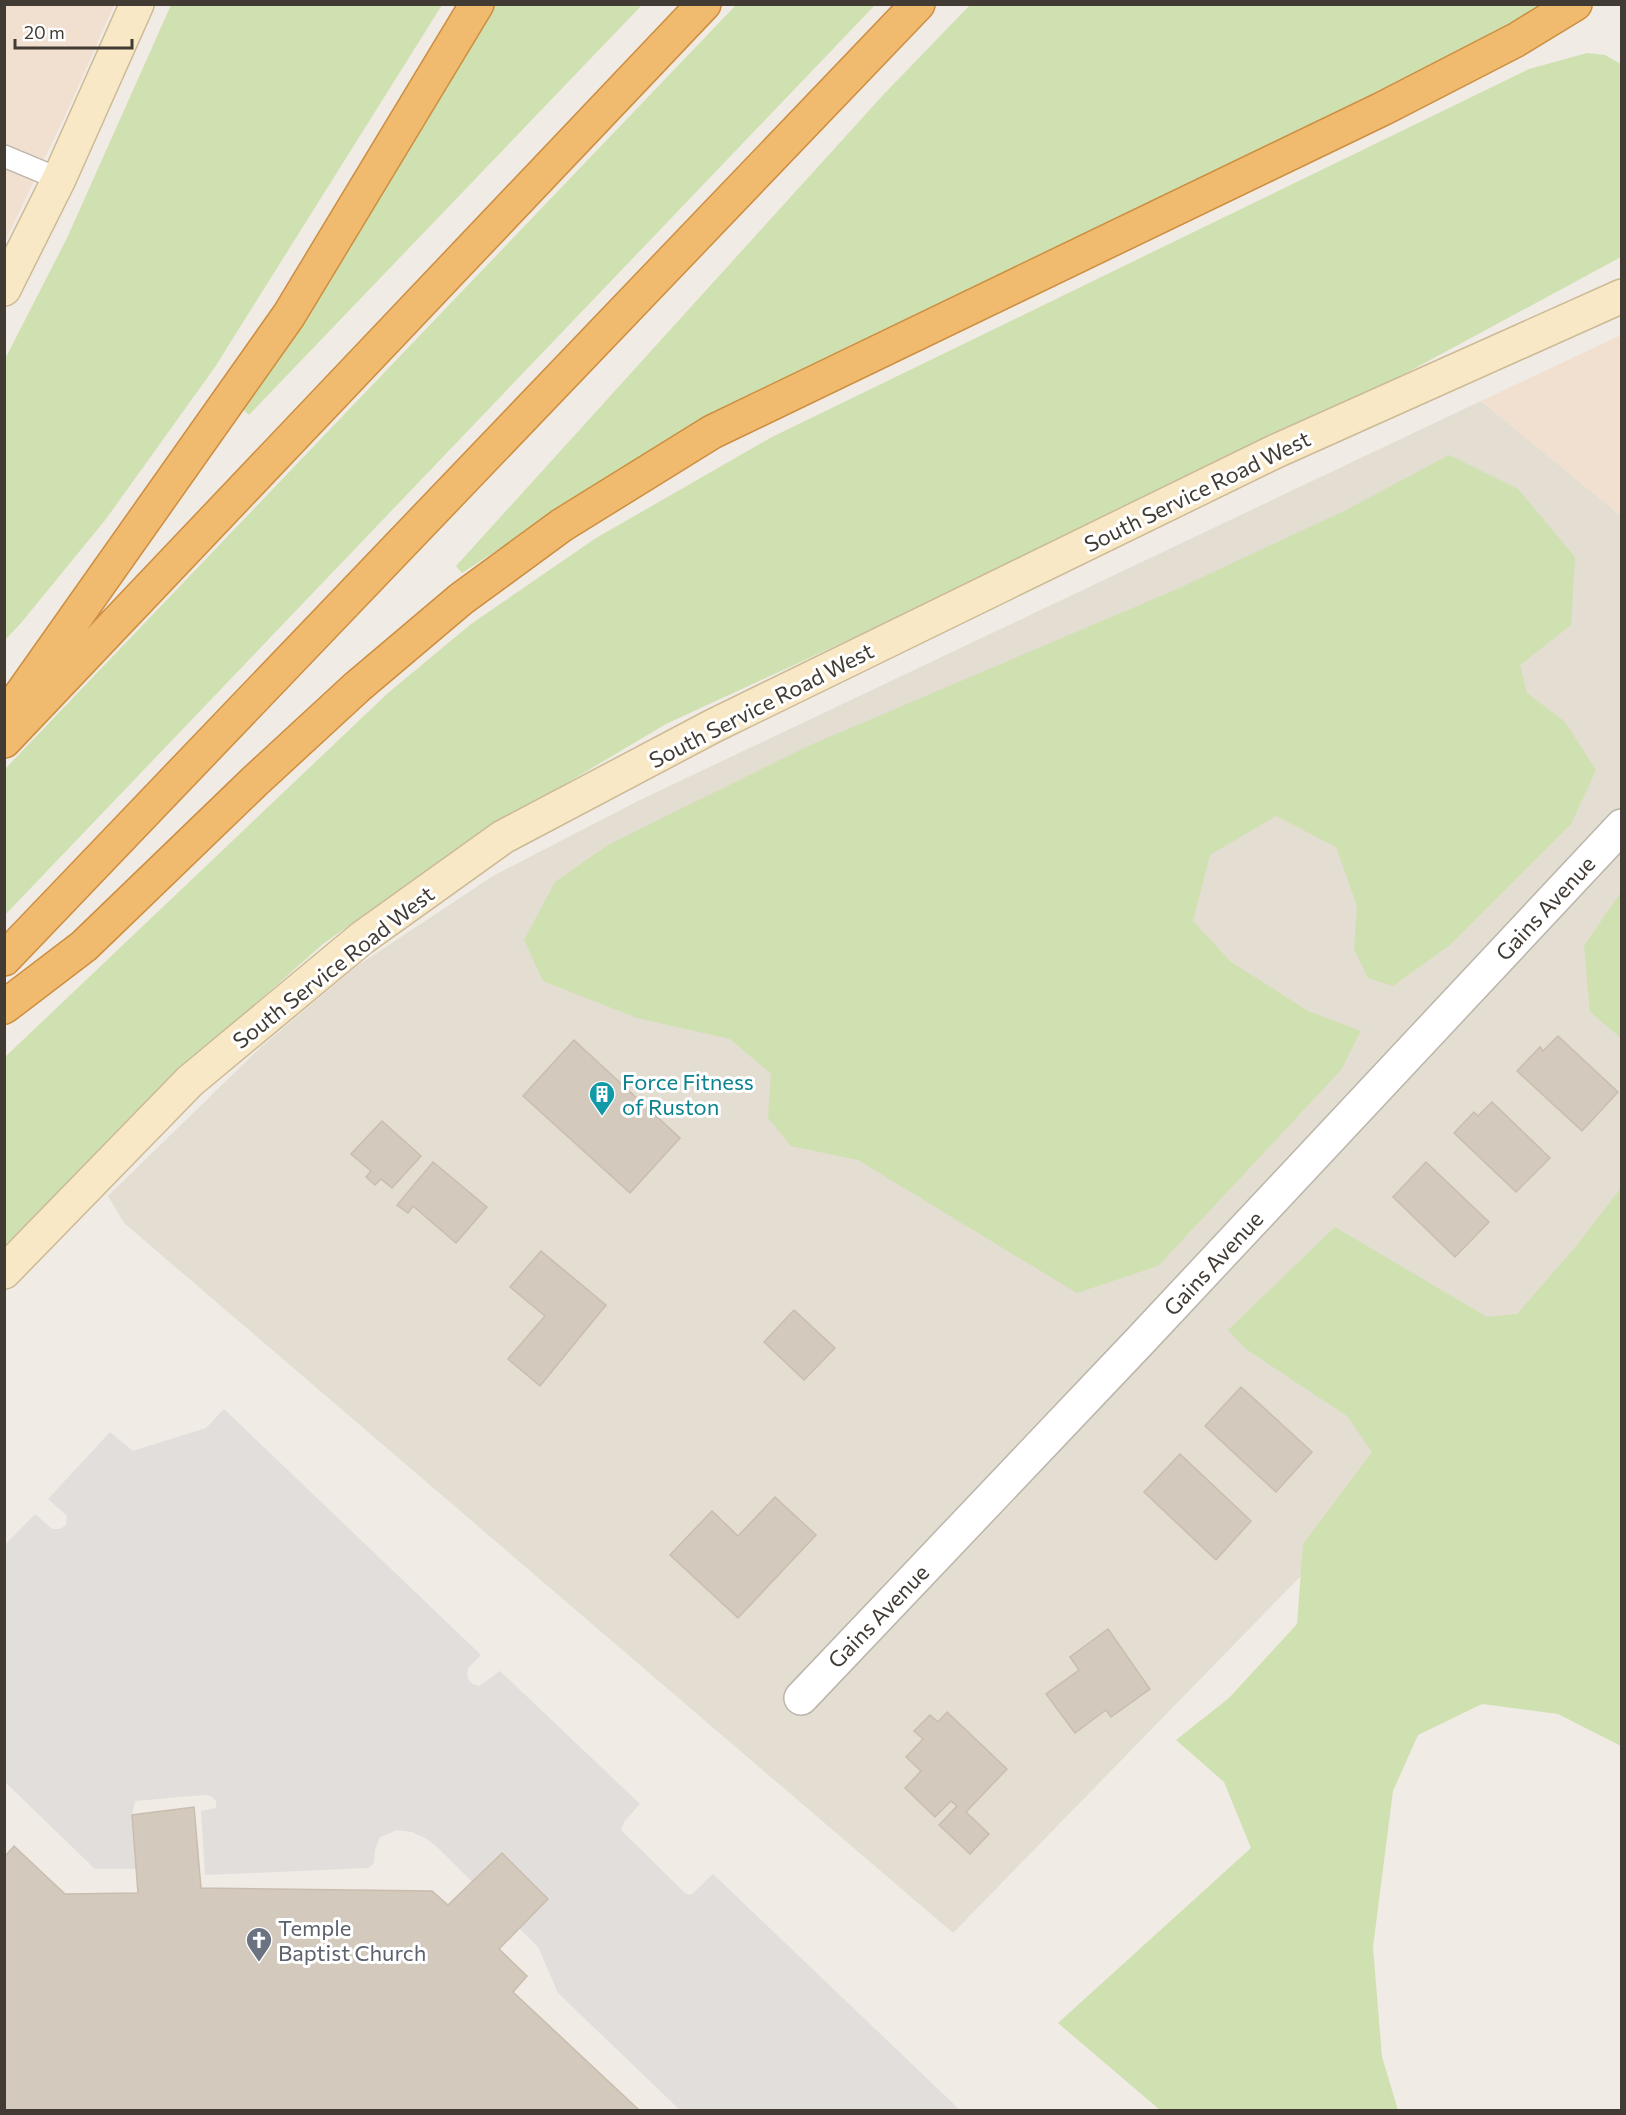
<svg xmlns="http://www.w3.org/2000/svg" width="1626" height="2115" font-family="Commissioner,sans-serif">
  <rect width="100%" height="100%" fill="#f0ebe4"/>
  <path fill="#e3ddd2" d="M1481,401L1621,516V1247L953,1933L124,1223L108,1196L261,1047L357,966L493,876L638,801Z"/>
  <path fill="#f1e0d0" d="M5,5H114L70,105L5,242Z
    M1621,335V516L1481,401Z"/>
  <path fill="#cfe1b0" d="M171,5H442L215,367L106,519L21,623L5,640V359L67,238Z
    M489,5H642L249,415L240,406Z
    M736,5H875L5,915V769Z
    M970,5H1541L1513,25L808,369L659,445L462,573L456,566L884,94Z
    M1587,53L1605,55L1621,64V257L1284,439L666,724L459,847L323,944L177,1073L5,1245V1057L388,693L471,624L596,538L772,437L1529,69Z
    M1449,455L1518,489L1575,557L1571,625L1520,665L1527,693L1565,722L1596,770L1571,824L1450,945L1393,986L1368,978L1354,949L1357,906L1336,847L1276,816L1210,855L1193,921L1231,962L1308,1011L1361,1031L1341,1070L1158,1266L1077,1293L858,1160L791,1146L768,1118L771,1074L730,1039L637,1018L543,981L524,940L555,882L608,845L808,746L1175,590L1346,510Z
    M1621,892L1622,1038H1621L1590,1012L1584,946Z
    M1621,1188V1746L1558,1714L1482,1704L1418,1735L1393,1791L1373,1947L1382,2057L1398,2110H1160L1058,2023L1251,1848L1224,1782L1176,1740L1229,1698L1297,1624L1303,1544L1372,1452L1347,1416L1246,1349L1228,1330L1335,1227L1487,1317L1517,1314L1577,1245Z"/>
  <path fill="#e1dedc" d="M224,1409L481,1655L468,1668L467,1673L468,1679L473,1684L479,1686L500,1671L640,1804L624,1822L621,1830L686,1894L691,1895L713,1874L960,2110H680L558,1993L538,1947L436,1846L425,1838L412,1832L397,1830L380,1837L375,1850L374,1863L369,1868L205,1875L201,1811L216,1808V1801L211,1796L204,1795L135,1801L132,1815L136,1869H95L5,1782L4,1546L35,1514L52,1529H60L66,1525L67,1516L48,1499L110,1432L133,1451L206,1428Z"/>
  <path fill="#d3c9bd" stroke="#cabdae" stroke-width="1.5" d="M1558,1036L1618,1092L1582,1131L1517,1071L1540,1047L1543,1051Z
    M574,1040L680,1138L630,1193L523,1096Z
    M1492,1102L1550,1158L1516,1192L1454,1133L1474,1112L1478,1116Z
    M382,1121L421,1156L392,1188L381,1179L375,1185L366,1177L371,1171L351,1154Z
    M433,1162L487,1207L456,1243L413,1206L408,1213L397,1205Z
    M1426,1162L1489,1222L1455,1257L1393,1197Z
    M541,1251L606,1305L540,1386L508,1359L545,1316L510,1287Z
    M794,1310L835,1348L804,1380L764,1342Z
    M1241,1387L1312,1452L1276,1492L1205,1426Z
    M1180,1454L1251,1521L1216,1560L1144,1492Z
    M775,1497L816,1535L738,1618L670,1555L712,1511L738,1536Z
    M1108,1629L1150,1689L1111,1717L1106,1710L1075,1733L1046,1694L1079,1670L1070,1657Z
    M947,1712L1007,1769L966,1812L989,1834L970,1854L939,1825L957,1806L951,1801L935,1817L905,1788L921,1771L906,1757L923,1739L914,1731L930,1715L938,1722Z
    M194,1807L201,1888L432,1891L448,1905L502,1853L548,1899L499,1949L527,1976L513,1992L639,2110H4V1857L14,1846L65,1894L138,1893L132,1815Z"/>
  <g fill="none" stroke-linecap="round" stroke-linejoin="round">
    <g stroke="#bdb5aa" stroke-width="24">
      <path id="service" d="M4,156L59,179"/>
    </g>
    <g stroke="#bdb5aa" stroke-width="36">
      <path id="minor" d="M801,1698L1139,1342L1622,826"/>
    </g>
    <g stroke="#ccba97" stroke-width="36">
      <path id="secondary" d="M4,289L59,179L137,4
        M4,1272L190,1081L362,938L503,837L713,726L1274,452L1622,296"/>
    </g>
    <g stroke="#cd8e40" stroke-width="36">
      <path id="motorway" d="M8,713L289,315L477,4
        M4,741L704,4
        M4,959L918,4
        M4,1007L84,946L255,781L357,687L461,599L562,525L712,432L1384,108L1516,40L1575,4"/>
    </g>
    <use href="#service" stroke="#fff" stroke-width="21"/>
    <use href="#minor" stroke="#fff" stroke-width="33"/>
    <use href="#secondary" stroke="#f9e8c5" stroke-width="33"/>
    <use href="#motorway" stroke="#f0ba6f" stroke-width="33"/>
  </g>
  <defs>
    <g id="building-pin" transform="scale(1.35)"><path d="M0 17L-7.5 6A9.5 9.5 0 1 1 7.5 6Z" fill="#0f9aa8" stroke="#fff"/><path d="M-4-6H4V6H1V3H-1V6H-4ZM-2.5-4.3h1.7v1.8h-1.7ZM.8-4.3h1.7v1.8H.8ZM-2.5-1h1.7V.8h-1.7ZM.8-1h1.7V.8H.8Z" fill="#fff"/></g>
    <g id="church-pin" transform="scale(1.35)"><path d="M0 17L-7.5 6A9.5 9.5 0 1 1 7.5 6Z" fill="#6b7280" stroke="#fff"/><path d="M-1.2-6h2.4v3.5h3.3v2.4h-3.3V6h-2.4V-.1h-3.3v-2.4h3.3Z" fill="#fff"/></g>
  </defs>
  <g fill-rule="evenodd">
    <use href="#building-pin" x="602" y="1094"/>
    <use href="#church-pin" x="259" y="1940"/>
  </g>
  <g text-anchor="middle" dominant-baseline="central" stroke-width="6" stroke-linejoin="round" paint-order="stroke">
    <g font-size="22" fill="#413b34" stroke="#fff">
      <text transform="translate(1197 491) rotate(-26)">South Service Road West</text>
      <text transform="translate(761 705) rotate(-27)">South Service Road West</text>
      <text transform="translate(1545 908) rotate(-47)">Gains Avenue</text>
      <text transform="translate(333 967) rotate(-38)">South Service Road West</text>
      <text transform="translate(1213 1263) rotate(-47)">Gains Avenue</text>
      <text transform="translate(878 1616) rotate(-46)">Gains Avenue</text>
    </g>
    <g font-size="22" fill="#0d838f" stroke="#fff" text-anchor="start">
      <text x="622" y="1081">Force Fitness<tspan x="622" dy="25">of Ruston</tspan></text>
    </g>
    <g font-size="22" fill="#5b616d" stroke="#fff" text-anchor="start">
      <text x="278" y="1927">Temple<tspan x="278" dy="25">Baptist Church</tspan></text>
    </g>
  </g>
  <rect width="1626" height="2115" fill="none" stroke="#413b34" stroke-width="12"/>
  <path d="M15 39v9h117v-9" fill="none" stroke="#413b34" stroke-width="3"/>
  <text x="24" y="39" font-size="18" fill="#413b34" stroke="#ffffff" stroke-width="4.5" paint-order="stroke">20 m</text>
</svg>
